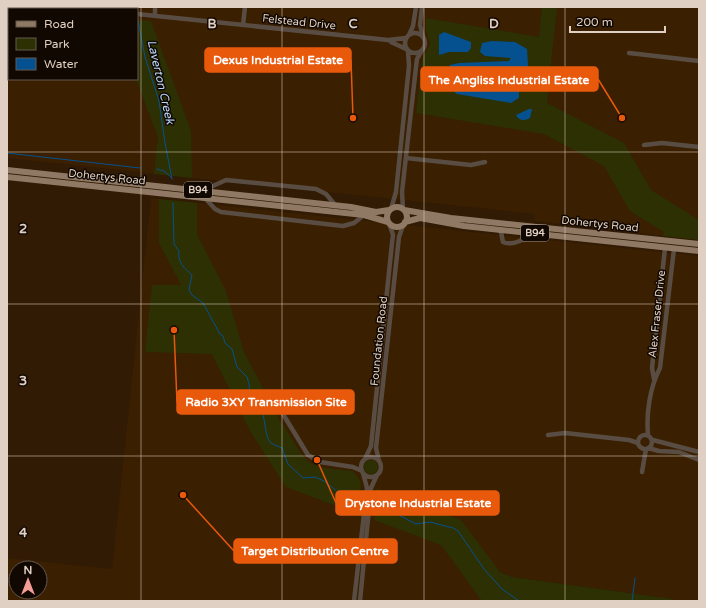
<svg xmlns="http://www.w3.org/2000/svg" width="706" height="608" font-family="'Varela Round',sans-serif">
  <rect width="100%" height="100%" fill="#311b04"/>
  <path fill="#3a1f01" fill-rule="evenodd" d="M7,7H699V240L535,221V214L7,158ZM9,9H137V79H9Z
    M151,198L699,256V601H675L673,599L512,577L502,572L494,601H7V558L112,569ZM16,568H40V592H16Z"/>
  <path fill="#2c3002" d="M542,7H557L547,103L624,143L651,190L699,220V240L663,236L664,232L630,211L604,166L544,134L416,113L422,60L430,44L426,30V18L539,37Z
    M137,20L151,21L191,131L192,178L154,174L158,137L136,79Z
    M159,199L197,203V234L226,291L244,352L278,417L302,455L310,463L323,468L353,471L361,482L358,514L286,487L250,431L212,354L145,352L152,285H181L159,243Z
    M364 467a7 7 0 1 1 14 0a7 7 0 1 1-14 0Z
    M377,488L461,520L498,569V571L512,577L673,599L675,601H482L441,545L374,520Z"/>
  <path fill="#055190" d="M444,32L471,42V48L468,52H449L439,55V35Z
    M492,41L515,42L527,49L528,65L526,72L515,78L505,75L469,78L476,80H502L519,83V98L511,103L457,94C445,86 443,77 450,65L459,63L509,61L511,58L485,56L480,52L482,43Z
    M529,109H532L530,118C525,121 519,121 516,115Z"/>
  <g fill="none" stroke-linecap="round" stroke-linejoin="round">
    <path stroke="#055190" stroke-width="1" d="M136,7V9
      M137,15L145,57L159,101L165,143L172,179
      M7,153L140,168
      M157,169L164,171L172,178
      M173,203L174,244L179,251C177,262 185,269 192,275L189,290L192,295L203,303L220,334L223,336L225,343L232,349L237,367L247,377L249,384L251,404L256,407H261C265,416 265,437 270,442C273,445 278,446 282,448L288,464L303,478L315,477L324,481L344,497H357
      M379,508L381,511L389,510L416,524L430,522L453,528L458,531L484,569L502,589L519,601
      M632,601L635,578"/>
    <path stroke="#594d43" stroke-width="4.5" d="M72,7L91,9
      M155,7V16
      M422,7L420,25L423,37
      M137,14L388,40L406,38
      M243,25L245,7
      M405 43a10 10 0 1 1 20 0a10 10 0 1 1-20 0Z
      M409,35L413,26L416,7
      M391,42L406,49
      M629,53L699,61
      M644,145L662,143L699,147
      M406,158L471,165L485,162
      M204,190L226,180L316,189L326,194L336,206
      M205,198L215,209L221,212L343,226L354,223L364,215
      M391,209L396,192L409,66L408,51
      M403,209L402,192L416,67L417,59L421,52
      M498,230L501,232L503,242C514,247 525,237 536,235
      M654,379L652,368L665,248
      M275,393L278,406L308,455L320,462L353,467L362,471
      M638 442a7 7 0 1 1 14 0a7 7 0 1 1-14 0Z
      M548,435L565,433L629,440L638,443
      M648,435C646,413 650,387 660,368L674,249
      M653,440L699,452
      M648,448L659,451L679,452L699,460
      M361 467a10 10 0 1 1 20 0a10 10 0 1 1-20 0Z
      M365,459L371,446L392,243L393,235L389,223
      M379,461L376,448L399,237L404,223
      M642,472L646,449
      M354,601L367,488L363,473
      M360,601L371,488L377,475"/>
    <path stroke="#907964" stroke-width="6" d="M7,170L351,207L376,212L389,210
      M7,177L364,215L388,222
      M387 217a10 10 0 1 1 20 0a10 10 0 1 1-20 0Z
      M404,210L451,218L699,244
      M405,222L420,218L464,226L699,251"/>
  </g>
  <path fill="none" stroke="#dfd0c3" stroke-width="1" stroke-opacity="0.55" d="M141,7V601M282,7V601M424,7V601M565,7V601M7,152H699M7,304H699M7,456H699"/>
  <g text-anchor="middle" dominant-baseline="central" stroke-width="3" stroke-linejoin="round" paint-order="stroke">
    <g fill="#120802" stroke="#a29489" stroke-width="1">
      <rect x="184" y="182" width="28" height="16" rx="3"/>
      <rect x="521" y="225" width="28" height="16" rx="3"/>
    </g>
    <g font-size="10" font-weight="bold" fill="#dfd0c3">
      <text x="198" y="190">B94</text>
      <text x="535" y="233">B94</text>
    </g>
    <g font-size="11" fill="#dfd0c3" stroke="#120802">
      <text transform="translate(299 22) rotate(6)">Felstead Drive</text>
      <text transform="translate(107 177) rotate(6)">Dohertys Road</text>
      <text transform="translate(600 224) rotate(6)">Dohertys Road</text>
      <text transform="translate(657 314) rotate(-84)">Alex Fraser Drive</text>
      <text transform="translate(379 341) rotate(-84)">Foundation Road</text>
    </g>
    <g font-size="12" font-style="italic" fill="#b5d5f9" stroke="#120802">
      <text transform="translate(161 82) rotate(77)">Laverton Creek</text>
    </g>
  </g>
  <g font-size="13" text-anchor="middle" font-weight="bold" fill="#dfd0c3" stroke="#120802" stroke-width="3" stroke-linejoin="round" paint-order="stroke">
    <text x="212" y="28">B</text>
    <text x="353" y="28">C</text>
    <text x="494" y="28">D</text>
    <text x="23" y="233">2</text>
    <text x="23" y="385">3</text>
    <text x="23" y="537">4</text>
  </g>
  <path fill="none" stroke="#e8590c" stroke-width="1.5" d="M353 118L351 60M622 118L598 79M174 330L177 402M317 460L336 503M183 495L234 551"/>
  <g fill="#e8590c" stroke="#120802" stroke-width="1.5">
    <circle cx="353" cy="118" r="4"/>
    <circle cx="622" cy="118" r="4"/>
    <circle cx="174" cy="330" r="4"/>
    <circle cx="317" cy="460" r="4"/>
    <circle cx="183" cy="495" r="4"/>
  </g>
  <g fill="#e8590c" stroke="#e8590c" stroke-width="1.5">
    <rect x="205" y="48" width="146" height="24" rx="4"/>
    <rect x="421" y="67" width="177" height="24" rx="4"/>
    <rect x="177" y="390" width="177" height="24" rx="4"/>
    <rect x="336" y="491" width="163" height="24" rx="4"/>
    <rect x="234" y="539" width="163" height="24" rx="4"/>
  </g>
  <g font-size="12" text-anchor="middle" font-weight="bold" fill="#fff">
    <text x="278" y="64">Dexus Industrial Estate</text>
    <text x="509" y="84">The Angliss Industrial Estate</text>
    <text x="266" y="406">Radio 3XY Transmission Site</text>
    <text x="418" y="507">Drystone Industrial Estate</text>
    <text x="315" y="555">Target Distribution Centre</text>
  </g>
  <rect width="706" height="608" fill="none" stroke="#dfd0c3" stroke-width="16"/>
  <rect x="8" y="8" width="130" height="72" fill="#120802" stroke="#64584f"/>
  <rect x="16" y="21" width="20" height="6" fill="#907964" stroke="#64584f"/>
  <text x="44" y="28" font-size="12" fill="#dfd0c3">Road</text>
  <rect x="16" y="38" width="20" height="12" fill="#2c3002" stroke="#64584f"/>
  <text x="44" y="48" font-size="12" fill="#dfd0c3">Park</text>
  <rect x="16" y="58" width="20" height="12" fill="#055190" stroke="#64584f"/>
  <text x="44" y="68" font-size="12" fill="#dfd0c3">Water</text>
  <g transform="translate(28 580)"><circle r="19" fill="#120802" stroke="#64584f"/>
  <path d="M0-3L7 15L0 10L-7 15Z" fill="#f59c94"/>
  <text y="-6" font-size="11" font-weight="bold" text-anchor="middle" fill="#dfd0c3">N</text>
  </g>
  <path d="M570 26v6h95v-6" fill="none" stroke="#dfd0c3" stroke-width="2"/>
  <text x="576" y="26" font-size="12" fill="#dfd0c3" stroke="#120802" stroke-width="3" paint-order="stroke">200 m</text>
</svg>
